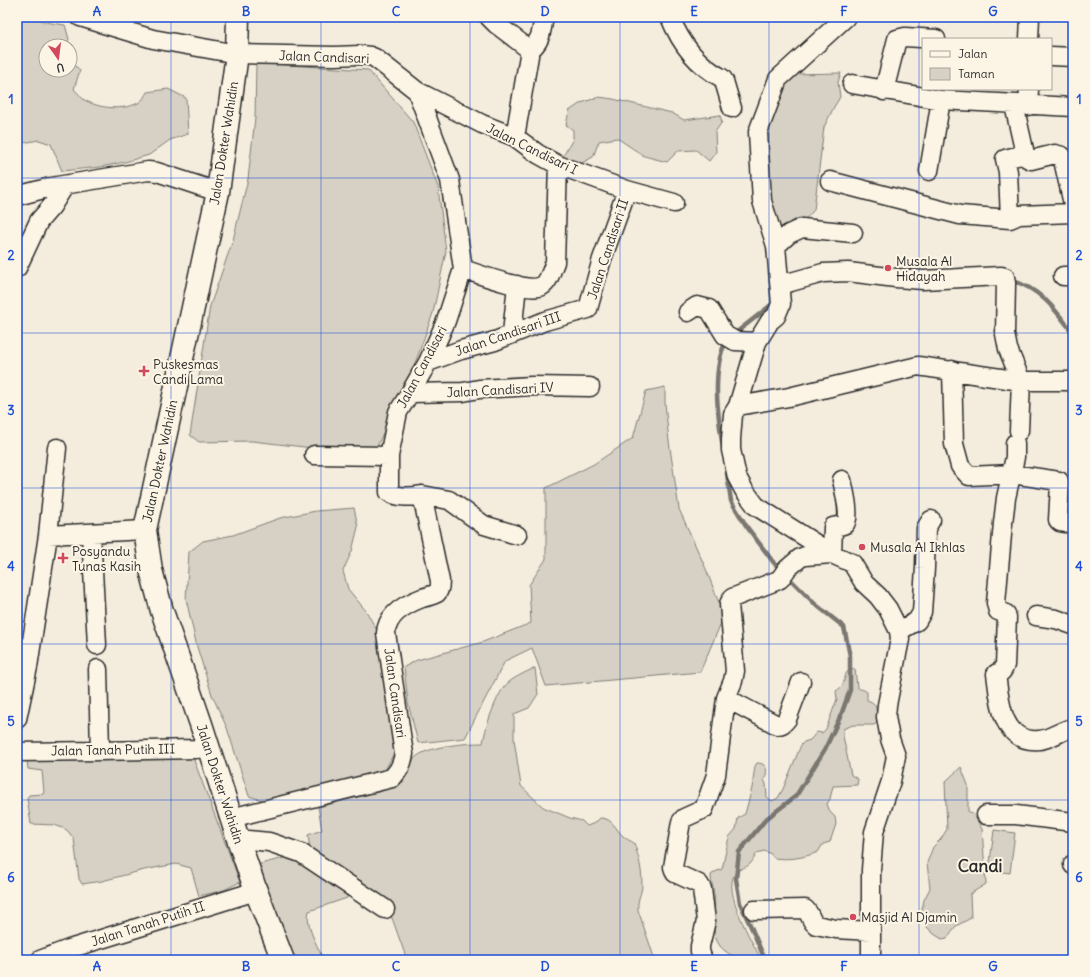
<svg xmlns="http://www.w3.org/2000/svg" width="1090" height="977" font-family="Delius,sans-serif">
  <rect width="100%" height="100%" fill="#f4edde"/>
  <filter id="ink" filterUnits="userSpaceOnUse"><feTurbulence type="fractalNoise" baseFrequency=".025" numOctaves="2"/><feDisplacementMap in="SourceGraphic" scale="8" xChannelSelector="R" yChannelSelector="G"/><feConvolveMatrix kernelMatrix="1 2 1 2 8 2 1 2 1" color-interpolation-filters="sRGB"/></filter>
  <g filter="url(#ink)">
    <path fill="#d6d1c4" stroke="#807e78" d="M17,17H34L45,22L65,25L69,39L66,46H46V70H70V62L80,70L74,89C77,92 80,96 83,99C98,109 124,111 140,102C143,100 145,95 147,92L168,89L186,98L188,134L170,140L149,155L125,162L100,167L62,171L51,144L39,140L17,144V118L21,101L17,100Z
      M256,63L368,70L413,122L438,187L446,251L433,313L417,358L375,451L330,450L252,441L199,442L190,435L210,306L233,240L248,179L255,118Z
      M841,73L838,82L840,97L834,107L824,127L814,210L800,225L780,231L773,220L769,181L768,132L785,85L792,74Z
      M599,97L613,99L672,113L684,120L720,115L722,122L715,132L716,152L709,161L696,150L678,151L667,162L644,156L617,138L599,141L593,157L580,164L562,158L573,139V130L566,125L569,111L581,103Z
      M665,387V403L669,441L679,509L706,569L724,616L700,672L546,686L532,648L505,661L465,738L418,743L408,703L404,667L417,660L483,642L531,623L529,585L546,559V488L594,464L633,438L646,391Z
      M354,508L358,527L352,551L343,571L348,589L366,611L378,632L392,721L394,753L383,774L272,803L249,796L227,728L212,695L197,647L186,599L189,552L203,541L233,535L280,518L316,511Z
      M535,668L538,694L529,708L514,714V739L521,786L543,807L570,818L582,821L587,826L595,823L600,818C613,818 615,829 623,836C626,839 631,841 634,843C639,857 642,870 642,885C642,894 637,898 638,910L655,960H407L392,918L383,898L310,849L308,835L322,830L318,807L382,791L403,782C406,775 409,765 414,759C425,746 466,743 483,743C485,728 495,699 504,687C510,679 526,672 535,668Z
      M855,669L857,687C860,690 864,689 867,692V700C869,701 871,701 873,703C878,707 876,717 877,723L874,725H853L843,729V736L851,775L858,779L857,785L833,786L830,799L827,804L830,812L835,817L836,824L830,842L823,844L818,852C803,858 790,860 774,858L771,854L764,851L757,853C755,856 753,861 750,864C746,868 739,868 735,874C722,890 752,942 760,957V960H737C732,954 724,952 720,946C709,931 717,911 714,894C713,887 711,882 711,875L715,872L722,869L729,837L736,829L738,818L745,814L752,788L755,766L757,763C768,763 768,772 764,780L766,784L767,797L772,801L778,798L783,789L801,745L804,742L810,740L817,732L822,733L826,729L837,699L836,691C839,689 842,687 843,684C847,674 843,671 855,669Z
      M192,755L240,882L224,890L199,896L191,868L176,864L144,870L102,881L82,884L79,879L74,839L67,830L55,825L31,824L27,798L29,795L43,794L44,792L42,771L28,769L27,760L94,758L103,760Z
      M961,767L968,785V811L974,815L982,829L986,884L970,894L971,918L956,926L947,938L942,939L934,934L927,927L922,909L924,900L930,888L927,863L933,847L941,839L947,829L945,782Z
      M994,830L1015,833L1010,873L989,870Z
      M292,856L346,890L347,898L309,911C305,927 318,945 323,960H289L255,875L260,864Z"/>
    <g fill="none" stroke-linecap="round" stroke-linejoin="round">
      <path stroke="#7a7771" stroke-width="4.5" d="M1010,280C1040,288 1055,309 1073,333
        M733,335L776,301
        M723,448C718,416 711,371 726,341
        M726,467L731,501L747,527L774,563L782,571
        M765,960L752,929L740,903L736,879L739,852L766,819L796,796L825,749L841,715L850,690V656L844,627L815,604L787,576"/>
      <g stroke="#2b2b2b" stroke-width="21">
        <path id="minor" d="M80,17L153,39L237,54L334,56L361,55L370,56L375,58L417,91L450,180L463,269L446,321L428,362L410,393L398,412L389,456V492C396,498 413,497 422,495L440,581C440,585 440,590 437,593C433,595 426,597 422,598C406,604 387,614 386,633L404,754C402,765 399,770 392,778L231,818
          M489,17L496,24L530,50L515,137
          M670,17C680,42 697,65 722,78L724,81L732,108
          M846,17L778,79L758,132L762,201L776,246L781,304L776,316L770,321L757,342L738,406L733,414L731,439V450L737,477L744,490L756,506L832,554L852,563L864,583L878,596L888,609L899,631L900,639L887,705L886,717L890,739L896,756L891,781L874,832L871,870V960
          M1029,39L1030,17
          M530,50C542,40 541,31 544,17
          M1051,56L1073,57
          M852,84L941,100L1073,107
          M417,91L482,124L515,137L538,154L558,165L627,190L674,203
          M884,91L897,39L905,37L936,39
          M1014,105L1025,154L1027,158L1031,160L1055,154L1062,156L1073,204
          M1028,106L1029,89
          M929,171L941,100
          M830,181L960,215L1010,219L1019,215L1073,213
          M17,196L51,187L148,171L157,172L218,192
          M1010,219L1008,172L1005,159L1025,154
          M776,246L789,234L802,228L853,233
          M17,268L39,221L52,206L65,185
          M463,269C478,274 529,293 542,286C549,282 552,269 555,262L558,165
          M1063,276H1073
          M780,285L823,273L848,272L896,278L923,280L1001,276L1005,277L1006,283L1005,334L1008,349L1021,381L1019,431
          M688,312L697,306L709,309L725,335L735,341L757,342
          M512,334L517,285
          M428,362L461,350L495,341L545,321L588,309L602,259L627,190
          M952,370L954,444L960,466L969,476L1012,474L1059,481L1060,484L1058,520L1060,522L1073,524
          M410,393L463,392L479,389L532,386L590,387
          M738,406L789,397L918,366L1021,381H1073
          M1015,443V457L1006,498L1003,523L996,603L998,611L1006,614L1007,617L1005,665C1003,670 1002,673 997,673L996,674C1000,701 1001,743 1039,740C1051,739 1061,730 1073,728
          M314,455L389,456
          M422,495L449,500L484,525L517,535
          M91,533L97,645
          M48,535L145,530
          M1036,616L1056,619L1073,625
          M899,631L917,621L922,612L925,568L926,528L931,520
          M98,669L100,751
          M801,682L787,719C784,723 782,725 777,725L726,698L733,681L735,671L729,604L732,598L776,581L780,579L787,569L800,558L805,556L832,554L833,527C837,526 843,526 845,524C851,517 844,489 842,480
          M17,719L28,667L48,535L57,448
          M17,752L100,751L196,749L208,747
          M986,815H1016L1073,822
          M238,839L269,842L301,853L385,909
          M1073,864V865
          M754,910L805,909C811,914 810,921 816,925L836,929L871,931
          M40,960L69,949L256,891
          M703,960L700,951V946L706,921L702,889L699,884L675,873L673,867L681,822L684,818L704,809L716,775L726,698"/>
      </g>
      <g stroke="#2b2b2b" stroke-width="25">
        <path id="trunk" d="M238,17L237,54L218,192L145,530L151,570L162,611L201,724L238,839L256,891L283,960"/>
      </g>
      <use href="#minor" stroke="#fcf5e5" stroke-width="18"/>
      <use href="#trunk" stroke="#fcf5e5" stroke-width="22"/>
    </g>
  </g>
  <path fill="none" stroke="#1d4ed8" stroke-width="1" stroke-opacity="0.55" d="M171,17V960M321,17V960M470,17V960M620,17V960M769,17V960M919,17V960M17,178H1073M17,333H1073M17,488H1073M17,644H1073M17,800H1073"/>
  <g fill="#d1495b" stroke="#fcf5e5" stroke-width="1.5">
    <circle cx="888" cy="268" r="4"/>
    <path d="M142 365h4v4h4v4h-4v4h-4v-4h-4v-4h4z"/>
    <circle cx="862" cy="547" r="4"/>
    <path d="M61 552h4v4h4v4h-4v4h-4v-4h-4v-4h4z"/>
    <circle cx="853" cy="917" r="4"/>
  </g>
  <g text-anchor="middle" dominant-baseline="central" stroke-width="4" stroke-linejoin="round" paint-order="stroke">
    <g font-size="13" fill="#2b2b2b" stroke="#fcf5e5">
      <text transform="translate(324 57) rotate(2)">Jalan Candisari</text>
      <text transform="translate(224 143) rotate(-81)">Jalan Dokter Wahidin</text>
      <text transform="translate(532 149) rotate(26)">Jalan Candisari I</text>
      <text transform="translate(608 249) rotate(-72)">Jalan Candisari II</text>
      <text transform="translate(508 334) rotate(-19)">Jalan Candisari III</text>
      <text transform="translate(422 367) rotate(-62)">Jalan Candisari</text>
      <text transform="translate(500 390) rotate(-3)">Jalan Candisari IV</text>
      <text transform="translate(160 461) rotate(-78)">Jalan Dokter Wahidin</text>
      <text transform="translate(395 693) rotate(82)">Jalan Candisari</text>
      <text transform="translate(113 750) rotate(-1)">Jalan Tanah Putih III</text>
      <text transform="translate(220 784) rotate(72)">Jalan Dokter Wahidin</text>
      <text transform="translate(148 924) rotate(-18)">Jalan Tanah Putih II</text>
    </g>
    <g font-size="13" fill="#2b2b2b" stroke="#fcf5e5" text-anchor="start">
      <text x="896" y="261">Musala Al<tspan x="896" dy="15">Hidayah</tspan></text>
      <text x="153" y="364">Puskesmas<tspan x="153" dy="15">Candi Lama</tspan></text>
      <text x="870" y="547">Musala Al Ikhlas</text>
      <text x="72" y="551">Posyandu<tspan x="72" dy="15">Tunas Kasih</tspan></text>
      <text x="861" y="917">Masjid Al Djamin</text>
    </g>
    <g font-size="17" font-weight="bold" fill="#2b2b2b" stroke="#fcf5e5">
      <text x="980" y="866">Candi</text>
    </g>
  </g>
  <rect width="1090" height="977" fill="none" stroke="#fcf5e5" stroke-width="44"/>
  <rect x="922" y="38" width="130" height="52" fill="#fcf5e5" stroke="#a8a49b"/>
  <rect x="930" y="51" width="20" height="6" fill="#fcf5e5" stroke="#a8a49b"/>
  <text x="958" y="58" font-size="12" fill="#2b2b2b">Jalan</text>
  <rect x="930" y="68" width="20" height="12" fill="#d6d1c4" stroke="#a8a49b"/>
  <text x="958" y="78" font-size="12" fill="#2b2b2b">Taman</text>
  <g transform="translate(58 58) rotate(166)"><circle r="19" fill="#fcf5e5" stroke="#a8a49b"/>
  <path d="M0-3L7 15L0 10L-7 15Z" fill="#d1495b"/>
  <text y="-6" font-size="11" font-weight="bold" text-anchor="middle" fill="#2b2b2b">U</text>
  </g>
  <rect x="22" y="22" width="1046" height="933" fill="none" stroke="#1d4ed8" stroke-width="1.5"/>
  <g font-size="13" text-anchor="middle" font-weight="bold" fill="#1d4ed8">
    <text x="97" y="16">A</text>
    <text x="246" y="16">B</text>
    <text x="396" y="16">C</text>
    <text x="545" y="16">D</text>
    <text x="694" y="16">E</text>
    <text x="844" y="16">F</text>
    <text x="993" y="16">G</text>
    <text x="11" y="104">1</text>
    <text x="1079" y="104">1</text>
    <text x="11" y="260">2</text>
    <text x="1079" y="260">2</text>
    <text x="11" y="415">3</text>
    <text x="1079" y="415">3</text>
    <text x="11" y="571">4</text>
    <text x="1079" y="571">4</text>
    <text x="11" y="726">5</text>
    <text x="1079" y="726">5</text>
    <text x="11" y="882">6</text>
    <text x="1079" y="882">6</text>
    <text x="97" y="971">A</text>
    <text x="246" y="971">B</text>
    <text x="396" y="971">C</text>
    <text x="545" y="971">D</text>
    <text x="694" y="971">E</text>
    <text x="844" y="971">F</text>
    <text x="993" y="971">G</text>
  </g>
</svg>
